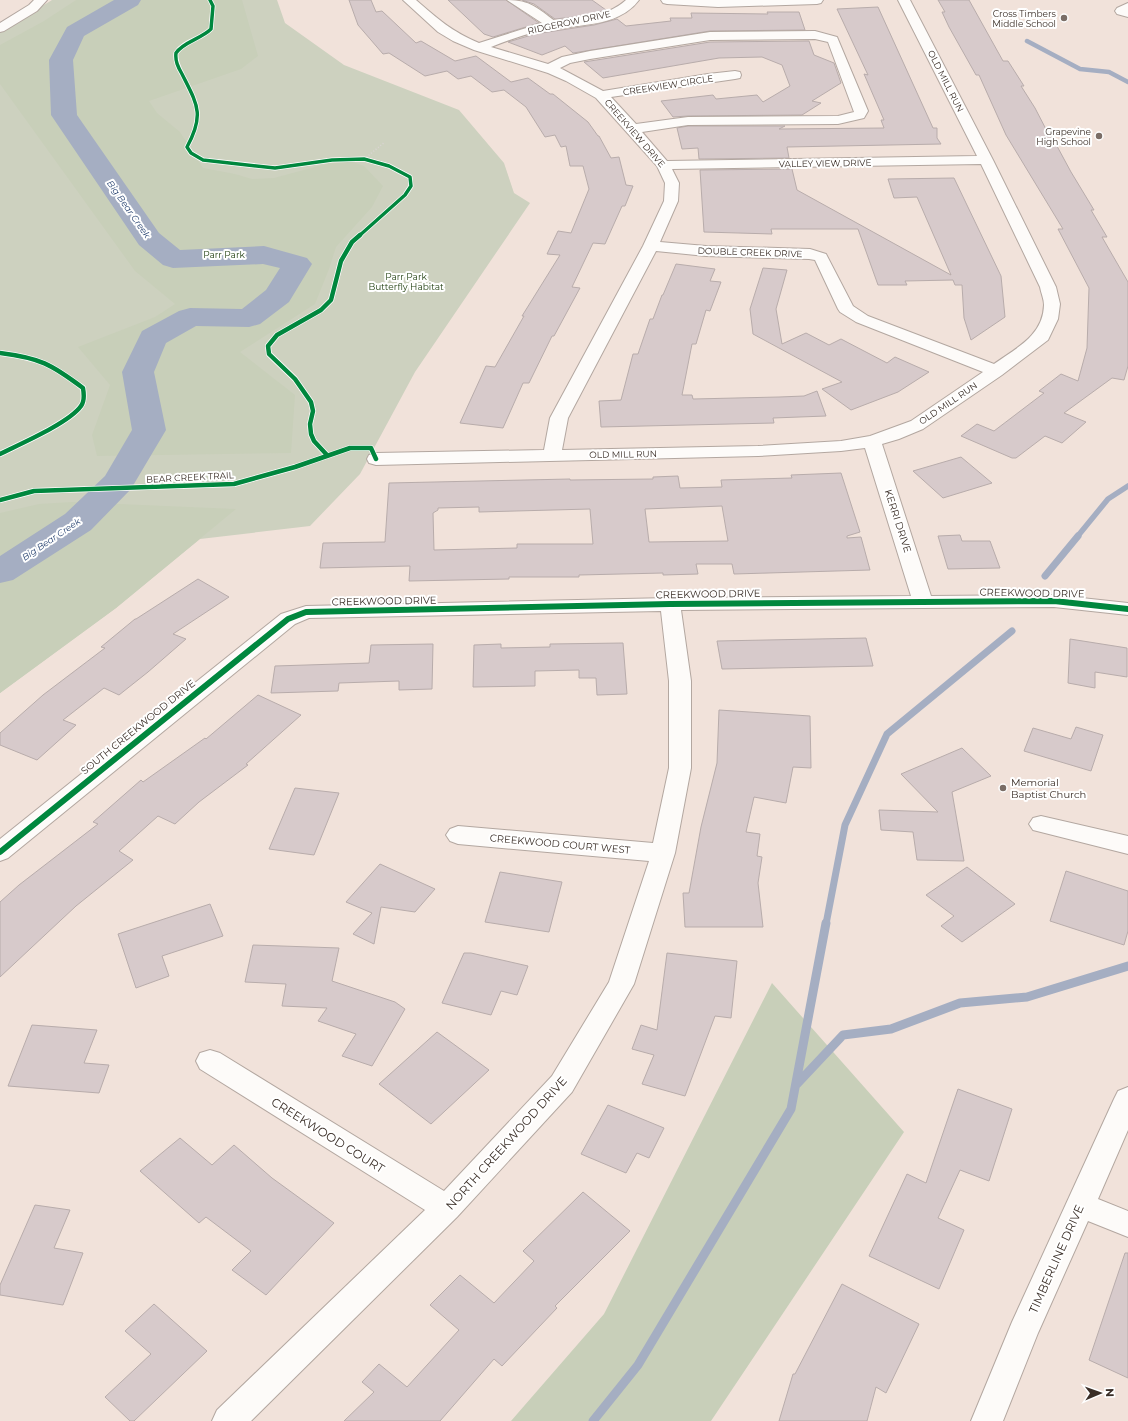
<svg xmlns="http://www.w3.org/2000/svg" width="1128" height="1421" font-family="Montserrat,sans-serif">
  <rect width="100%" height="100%" fill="#f1e2da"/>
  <path fill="#cdd1bf" d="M52,0H277L285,23L344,65L459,110L504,163L514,193L530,203L415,372L360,474L310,526L200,539L116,608L0,693V32Z"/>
  <path fill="#c8cfb9" d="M76,0H242L258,56L241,69L149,101L157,113L180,132L203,168L235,174L252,179L274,178L337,161H350L364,166L383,186L372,207L336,247L329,269L315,304L240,352L295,395L291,453L97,456L92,435L110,385L78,347L155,317L175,304L135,271L0,84V45L44,21Z
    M72,502L236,509L116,608L0,693V513L39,504Z
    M772,983L904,1132L711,1421H511L604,1314Z"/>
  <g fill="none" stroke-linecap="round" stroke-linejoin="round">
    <path stroke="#a5aec2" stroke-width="4.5" d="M1027,41L1080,69L1109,72L1128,82"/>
    <path stroke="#a5aec2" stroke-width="5.5" d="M1077,537L1108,499L1128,486"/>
    <path stroke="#a5aec2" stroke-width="7" d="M1045,576L1078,536
      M826,924L845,825L887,734L1012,631"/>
    <path stroke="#a5aec2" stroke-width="9" d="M796,1085L843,1035L891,1029L960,1003L1027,997L1128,966
      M593,1421L638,1365L791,1109L826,923"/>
    <path fill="#a5aec2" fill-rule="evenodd" d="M114,0H141L138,5L84,36L73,60L77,115L159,233L180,250L264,246L307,258L312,264L289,302L260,324L249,327L196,326L166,343L154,372L166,430L131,489L91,530L13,580L0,583V556L65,514L105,476L132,430L122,372L142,331L179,311L190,308L242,309L266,290L280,268L263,264L173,268L163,265L139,245L51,115L49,60L67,27Z"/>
  </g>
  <path fill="#d7cacb" stroke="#b8acab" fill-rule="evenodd" d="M349,0H371L376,12L382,11L416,43L421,41L455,61L476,56L511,82L528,78L550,94H553L588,122L598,136H599L611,158L619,157L626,185L633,186L625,206H622L605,244L593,243L572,287L580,288L554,336H552L529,383H523L503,428L460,423L486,366L495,367L524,316H522L560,255L547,254L558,231L571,233L589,189L583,166H570L566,146L561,147L555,135L545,137L526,107L504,90L492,92L471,76L458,79L447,71L425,76L389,53L383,54L358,25Z
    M448,0H506L539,23L493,37L484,34Z
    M522,0H592L606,10L583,16L555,19L534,4Z
    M938,0H969L1003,61H1008L1024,86H1021L1035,108L1049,135H1051L1071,172L1094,210H1091L1107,237H1102L1128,282V366L1124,380L1112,378L1064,413L1086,422L1062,443L1045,436L1016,458H1012L961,436L977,424L994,431L1044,393L1039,391L1061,374L1078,381L1087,348L1089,288L1058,229H1063L1006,135L979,75H976L949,27L942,12H945Z
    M878,7L933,128H937V138L941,144L787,147L789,158L699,159L698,148L682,149L677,128L688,126H785L779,129L884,128L881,120H884L864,74L868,75L837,9Z
    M767,12H799L805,30L710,31L573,53L565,46L542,55L508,42L535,34L594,25L617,19L626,26L671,21L670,18H692L691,13L768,14Z
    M809,41L814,55L834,63L841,83L812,101L821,103L802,115L688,116L673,117L661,101L713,95L716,99L757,95L763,102L790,86L782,65L762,57L719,58L603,78L584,62L710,42Z
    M792,169L797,190L951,275L917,197L894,198L888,179L954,178L1001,276L1005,317L971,340L964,318L962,285H955L953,280L905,281L907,285H878L858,229H771L772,234L704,232L700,170Z
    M676,264L715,269L710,281L721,282L710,311L706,310L696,344H692L682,395H692L693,399L779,397L804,396L817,391L826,416L773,418L774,423L601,427L599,401L621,400L633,354H638L650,319H653L662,295H663Z
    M763,268L787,270L776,309L782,344L806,333L829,345L841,339L887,363L895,357L929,372L898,392L851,410L822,389L842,382L753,334L750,309Z
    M961,457L992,483L943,498L913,471Z
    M841,473L860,532L847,536V538L861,537L870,570L734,574L732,564H696L698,574L663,575V573L579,575V577H509V579L409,581L410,566L320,568L323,543L385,542L389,483L570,479V480L653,479V477L678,476L680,488L722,487L721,480L792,478L791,475ZM722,506L728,541L649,542L645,509ZM479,507V512L590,509L593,544H517V548L434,550L433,513L438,510V508Z
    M960,535L962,541H990L1000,568L948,569L938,536Z
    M198,579L229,597L173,634L186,639L148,672L119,695L104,688L63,720L76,725L37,760L0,745V733L43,695L105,648L101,647L135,619H136Z
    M866,638L873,666L722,669L717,641Z
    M1070,639L1127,648V677L1095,672V688L1068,683Z
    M623,643L627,694L597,695L596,678H579V670L535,671V686L473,687L474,645L501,644V648L550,647V644Z
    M433,644L432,689L399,690V681L339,683L338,691L271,693L275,666L369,663L371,645Z
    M258,695L301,715L246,764L248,765L199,802L175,824L158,816L119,851L133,860L76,906L0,977V902L19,885L98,824L93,822L141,780L143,782L205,738L206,739Z
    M719,710L810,716L811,768L793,767L786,803L754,797L746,832L760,834L757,856L762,857L758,883L763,927H685L683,893H689L701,827L717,763Z
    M1076,727L1103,735L1091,771L1024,751L1033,728L1071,739Z
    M962,748L991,776L952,792L964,861L917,860L913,832L881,830L879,810L938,812L901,774Z
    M295,788L339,793L314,855L269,849Z
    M380,864L435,889L415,912L381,907L374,944L353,934L372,913L346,902Z
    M967,867L1015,904L962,942L941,926L954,916L926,895Z
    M1066,871L1128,891V931L1124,945L1050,921Z
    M500,872L562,882L549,932L485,922Z
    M210,904L223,936L162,956L169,976L136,988L118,934Z
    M253,945L339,948L332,981L395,1002L405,1009L372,1066L342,1056L356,1034L318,1021L327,1008L282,1006L286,984L245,982Z
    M464,953H471L528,966L517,995L501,991L491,1015L442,1003Z
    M667,953L737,961L731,1018L715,1016L685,1096L642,1084L654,1055L632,1049L641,1025L657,1030Z
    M32,1025L97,1030L84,1063L109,1065L99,1093L8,1086Z
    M437,1032L489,1070L431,1124L379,1084Z
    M958,1089L1012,1109L989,1181L960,1170L938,1218L964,1230L939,1289L869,1256L907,1174L926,1183Z
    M608,1105L664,1128L649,1158L637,1153L626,1173L581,1154Z
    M180,1138L212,1165L234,1145L272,1178L334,1223L266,1295L232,1270L251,1251L206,1217L199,1223L140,1171Z
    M583,1192L630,1231L555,1306L557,1308L502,1366L494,1359L440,1421H344L374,1392L362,1382L379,1364L407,1387L459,1330L430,1305L460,1275L494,1303L534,1261L523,1251Z
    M35,1205L70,1210L54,1248L83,1253L63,1305L0,1295V1285Z
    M1125,1253H1128V1378L1089,1360Z
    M842,1284L919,1324L886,1393L876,1387L867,1421H779L793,1374H795Z
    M154,1304L207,1351L134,1421H130L105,1397L151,1354L125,1331Z"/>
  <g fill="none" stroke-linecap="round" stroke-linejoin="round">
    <g stroke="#b3a7a0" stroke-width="2">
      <path id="minor" d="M34,0H47L37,11L4,31L0,32V23L29,5Z
        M403,0H416C438,19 451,31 479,43L542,23L507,0C530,0 537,8 555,21C580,18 606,18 626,0H639C618,29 572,24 541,31C524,34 507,41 491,47L548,64L562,57L590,51L710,32L815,31L837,37L868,111L864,118L838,124L688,125L642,132L667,161L977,156L898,0H910L993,160L1056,287L1060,304L1058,319L1048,340L1002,375L923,429L899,439L882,444L931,596L1054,595L1128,603V615L1054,607L681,610L691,681V768L675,853L634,984L630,991L572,1092L457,1217L251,1421H212L217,1410L425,1210L200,1069L196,1061L200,1053L210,1050L220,1053L444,1191L552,1076L609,982L649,861L458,844L450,841L446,835L450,829L458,826L653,843L669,768V681L661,611L309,618L295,624L8,858L0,861V839L281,614L306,606L670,598L911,596L865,448L841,451L758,456L376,465L369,463L367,459L369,455L376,453L544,450L550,418L643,246L664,201L665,183L657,166L596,98L566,81L548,73L474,50L453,41L438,32ZM815,39L828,42L854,112L838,116L688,117L636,124L611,97L735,79L740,78L741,75L740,72L735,71L708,74L603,91L560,68L570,63L590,59L710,40ZM981,164L1040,287C1041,293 1044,299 1044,305C1043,336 1016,348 994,364L868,316L853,306L826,254L810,249L706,246L660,242L678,201L679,183L672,169ZM656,251L706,256L809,259L815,260L838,309L840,312L856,322L983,372L911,421L870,436L841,441L758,446L562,450L568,418Z
        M661,0H823L821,3L817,4L718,7L667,4L663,3Z
        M1128,3V17L1117,14L1115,11L1117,8Z
        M1041,816L1128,836V854L1033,830L1029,824L1033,818Z
        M1128,1087V1130L1098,1199L1128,1211V1237L1088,1221L1038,1333L1003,1421H971L1012,1322L1114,1099L1118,1091Z"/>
    </g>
    <path stroke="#dad5d3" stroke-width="1.5" stroke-dasharray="1 2" stroke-linecap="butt" d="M364,159L385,142"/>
    <use href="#minor" fill="#fdfbf9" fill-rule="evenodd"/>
    <g stroke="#fff" stroke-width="5">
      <path id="cycleway-far2" d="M210,0L213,6L211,29C201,39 183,42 176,53C175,61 178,67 182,74C197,104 205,114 187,147L191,153L203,160L275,168L332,160L364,159L389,166L410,177L411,186L405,195L359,236"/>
    </g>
    <g stroke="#fff" stroke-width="6">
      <path id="cycleway-far1" d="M0,353C40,358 51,364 83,388C84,394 85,401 81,406C69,423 20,444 0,454
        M327,455L314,441L311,434L310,424L313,411L311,402L295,379L269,354L268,346L277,335L321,310L331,300L341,261L352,242L360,235
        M0,500L34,491L234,484L295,467L350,448H371L376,459"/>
    </g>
    <g stroke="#fff" stroke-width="8">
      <path id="cycleway" d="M0,852L288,619L306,612L670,604L1054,601L1128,609"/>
    </g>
    <use href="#cycleway-far2" stroke="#00873e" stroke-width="3.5"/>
    <use href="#cycleway-far1" stroke="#00873e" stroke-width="4.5"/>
    <use href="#cycleway" stroke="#00873e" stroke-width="6"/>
  </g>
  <g fill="#7a6d66" stroke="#fff" stroke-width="1.5">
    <circle cx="1064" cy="18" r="4"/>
    <circle cx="1099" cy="136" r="4"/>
    <circle cx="1003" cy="788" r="4"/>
  </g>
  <g text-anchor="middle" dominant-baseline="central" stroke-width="4" stroke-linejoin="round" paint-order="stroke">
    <g font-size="9" fill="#3a2e27" stroke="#fff" text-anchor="end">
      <text x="1056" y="13">Cross Timbers<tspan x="1056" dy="10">Middle School</tspan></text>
      <text x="1091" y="131">Grapevine<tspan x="1091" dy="10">High School</tspan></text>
    </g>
    <g font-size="9" fill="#3a2e27" stroke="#fff">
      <text transform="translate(569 22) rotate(-12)">RIDGEROW DRIVE</text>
      <text transform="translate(946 81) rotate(63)">OLD MILL RUN</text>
      <text transform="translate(668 85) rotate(-9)">CREEKVIEW CIRCLE</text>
      <text transform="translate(635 133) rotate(49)">CREEKVIEW DRIVE</text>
      <text transform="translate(825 163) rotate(-1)">VALLEY VIEW DRIVE</text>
      <text transform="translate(750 252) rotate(2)">DOUBLE CREEK DRIVE</text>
      <text transform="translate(948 403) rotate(-34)">OLD MILL RUN</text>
      <text transform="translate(623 454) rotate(-1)">OLD MILL RUN</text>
      <text transform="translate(190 477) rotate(-3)">BEAR CREEK TRAIL</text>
    </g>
    <g font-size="9" font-style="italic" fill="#2c4774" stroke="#fff">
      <text transform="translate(129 209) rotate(55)">Big Bear Creek</text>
      <text transform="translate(51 539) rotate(-34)">Big Bear Creek</text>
    </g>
    <g font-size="9" fill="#193908" stroke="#fff">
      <text x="224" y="254">Parr Park</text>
      <text x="406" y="276">Parr Park<tspan x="406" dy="10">Butterfly Habitat</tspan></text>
    </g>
    <g font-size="10" fill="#3a2e27" stroke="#fff">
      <text transform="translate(898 521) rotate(72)">KERRI DRIVE</text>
      <text transform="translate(1032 593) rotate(1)">CREEKWOOD DRIVE</text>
      <text transform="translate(708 594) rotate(-1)">CREEKWOOD DRIVE</text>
      <text transform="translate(384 601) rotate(-1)">CREEKWOOD DRIVE</text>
      <text transform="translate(138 727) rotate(-39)">SOUTH CREEKWOOD DRIVE</text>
      <text transform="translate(560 844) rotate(5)">CREEKWOOD COURT WEST</text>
    </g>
    <g font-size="10" fill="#3a2e27" stroke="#fff" text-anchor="start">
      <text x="1011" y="782">Memorial<tspan x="1011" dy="12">Baptist Church</tspan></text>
    </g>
    <g font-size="12" fill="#3a2e27" stroke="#fff">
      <text transform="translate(328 1135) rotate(32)">CREEKWOOD COURT</text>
      <text transform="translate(506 1143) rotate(-48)">NORTH CREEKWOOD DRIVE</text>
      <text transform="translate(1056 1259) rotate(-66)">TIMBERLINE DRIVE</text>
    </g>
  </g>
  <g transform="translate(1100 1393) rotate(88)" stroke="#ffffff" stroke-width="3" paint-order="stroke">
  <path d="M0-3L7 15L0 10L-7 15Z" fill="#3a2e27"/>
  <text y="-6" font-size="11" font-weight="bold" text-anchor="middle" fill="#3a2e27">N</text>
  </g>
</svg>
